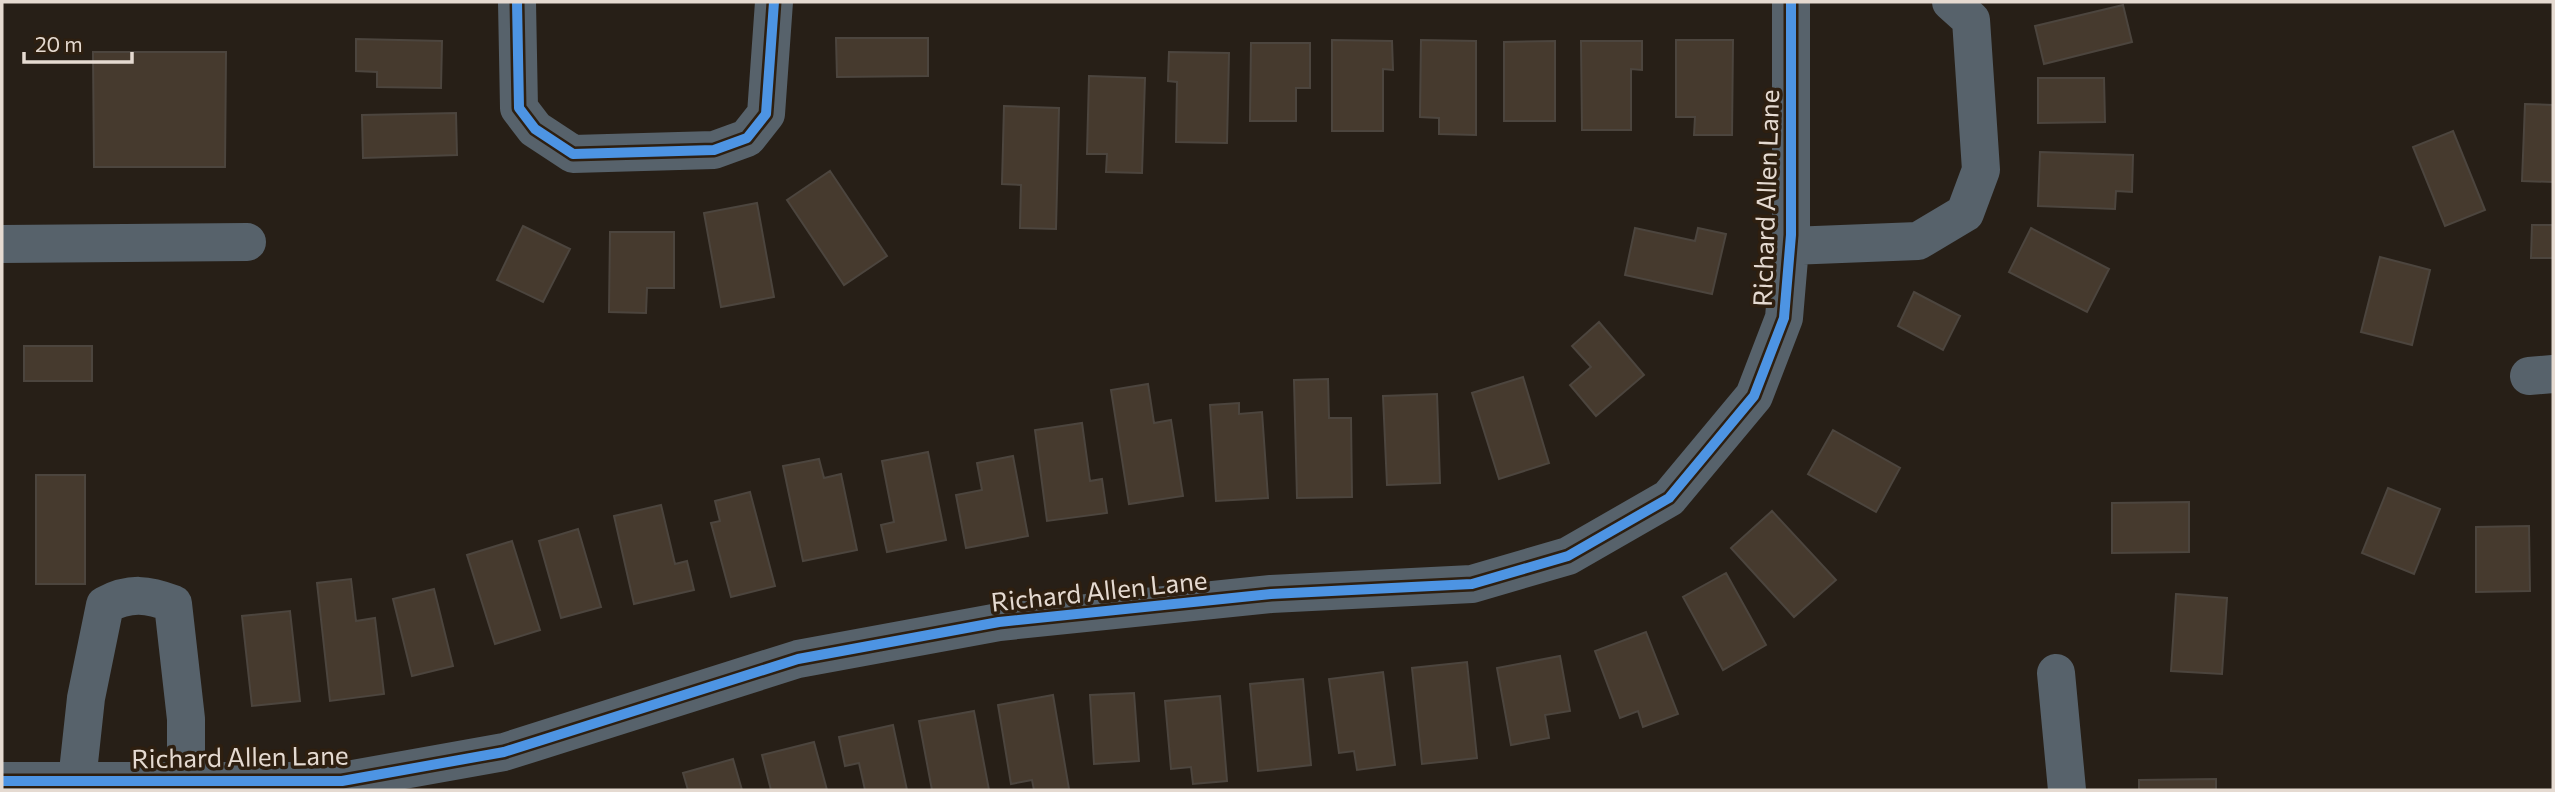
<svg xmlns="http://www.w3.org/2000/svg" width="2555" height="792" font-family="Commissioner,sans-serif">
  <rect width="100%" height="100%" fill="#271f17"/>
  <path fill="#463a2e" stroke="#4c453e" stroke-width="2" d="M2123,5L2132,42L2044,64L2035,26Z
    M836,38H928V76L837,77Z
    M356,39L442,41L441,88L377,87V72L356,71Z
    M1332,40L1392,41L1393,70L1383,69V131H1332Z
    M1421,40L1476,41V135L1439,134V118L1420,117Z
    M1676,40H1733L1732,135H1694L1695,117H1676Z
    M1555,41V121H1504V42Z
    M1581,41H1642V70L1631,69V130H1582Z
    M1251,43H1310V88H1296V121H1250Z
    M93,52H226L225,167H94Z
    M1169,52L1229,53L1227,143L1176,142L1177,82L1168,81Z
    M1089,76L1145,78L1142,173L1106,172L1107,154H1087Z
    M2038,78H2104L2105,122L2038,123Z
    M2525,104L2553,105V182L2522,181Z
    M1004,106L1059,108L1056,229L1020,228L1021,185L1002,184Z
    M456,113L457,155L363,158L362,115Z
    M2453,131L2485,210L2445,226L2413,147Z
    M2040,152L2133,155L2132,192L2116,191L2115,209L2038,206Z
    M830,171L887,256L844,285L787,200Z
    M757,203L774,297L721,307L704,213Z
    M2532,225H2553V258H2531Z
    M523,226L570,249L543,302L497,280Z
    M1635,228L1695,241L1698,228L1726,234L1712,294L1625,275Z
    M2031,228L2109,269L2087,312L2009,272Z
    M610,232H674V288H647L646,313L609,312Z
    M2380,257L2430,270L2412,345L2361,332Z
    M1914,292L1960,316L1943,350L1898,326Z
    M1599,322L1644,375L1596,416L1570,385L1591,367L1572,346Z
    M24,346H92V381H24Z
    M1523,377L1549,463L1499,479L1472,393Z
    M1328,379L1329,418H1351L1352,497L1297,498L1294,380Z
    M1148,384L1154,423L1171,420L1183,496L1129,504L1111,390Z
    M1437,394L1440,483L1387,485L1383,396Z
    M1239,403V414L1262,412L1268,498L1216,501L1210,405Z
    M1082,423L1090,481L1102,479L1107,513L1047,521L1035,430Z
    M1833,430L1900,468L1876,512L1808,474Z
    M928,452L946,540L887,552L881,525L894,522L882,461Z
    M1013,456L1028,536L966,548L956,495L982,490L977,463Z
    M819,459L824,478L841,474L857,550L803,561L783,466Z
    M36,475H85V584H36Z
    M2388,488L2440,509L2414,574L2362,553Z
    M750,492L775,586L731,597L711,523L720,521L715,501Z
    M2189,502V552L2112,553V503Z
    M661,505L675,564L687,561L694,590L634,604L614,516Z
    M1772,511L1836,580L1794,617L1731,548Z
    M2529,526L2530,591L2476,592V527Z
    M578,529L601,607L561,618L539,541Z
    M512,541L540,630L495,644L467,555Z
    M1726,573L1766,645L1723,670L1683,597Z
    M351,579L356,621L375,618L384,694L330,701L317,583Z
    M434,589L453,666L412,676L393,599Z
    M2176,594L2227,598L2222,674L2171,671Z
    M290,611L300,701L252,706L242,616Z
    M1646,632L1678,714L1643,727L1638,711L1620,718L1595,651Z
    M1560,656L1570,711L1545,715L1549,738L1511,745L1497,668Z
    M1467,662L1477,758L1422,764L1412,668Z
    M1383,672L1395,765L1357,770L1354,751L1339,753L1329,679Z
    M1303,679L1311,765L1258,771L1250,684Z
    M1134,693L1139,761L1094,764L1090,695Z
    M1053,695L1069,789L1034,790L1032,780L1011,784L998,705Z
    M1220,696L1227,781L1193,784L1191,767L1171,769L1165,701Z
    M974,711L989,790H932L919,721Z
    M893,725L907,790H865L859,763L845,766L839,737Z
    M814,742L827,790H771L762,755Z
    M733,759L742,790H688L683,773Z
    M2216,779V790H2139V780Z"/>
  <g fill="none" stroke-linecap="round" stroke-linejoin="round">
    <path stroke="#57626b" stroke-width="38" d="M517,2L519,108L535,129L573,154L714,150L747,138L766,114L774,2
      M2,244L247,242
      M1790,246L1918,241L1965,213L1981,170L1971,20L1951,2
      M2529,376L2553,374
      M2056,673L2067,790
      M2,781H342L504,752L798,659L999,622L1271,594L1472,584L1568,556L1669,498L1754,396L1784,318L1791,235V2
      M77,781L86,698L105,605C130,592 148,594 173,604L186,719V781"/>
    <g stroke="#2e1f10" stroke-width="15">
      <path id="cycleway" d="M517,2L519,108L535,129L573,154L714,150L747,138L766,114L774,2
        M2,781H342L504,752L798,659L999,622L1271,594L1472,584L1568,556L1669,498L1754,396L1784,318L1791,235V2"/>
    </g>
    <use href="#cycleway" stroke="#4d94e3" stroke-width="10"/>
  </g>
  <g text-anchor="middle" dominant-baseline="central" stroke-width="7" stroke-linejoin="round" paint-order="stroke">
    <g font-size="26" fill="#e5dad1" stroke="#2e1f10">
      <text transform="translate(1765 198) rotate(-88)">Richard Allen Lane</text>
      <text transform="translate(1099 590) rotate(-6)">Richard Allen Lane</text>
      <text transform="translate(240 756) rotate(-1)">Richard Allen Lane</text>
    </g>
  </g>
  <rect width="2555" height="792" fill="none" stroke="#e5dad1" stroke-width="7"/>
  <path d="M24 52v10h108v-10" fill="none" stroke="#e5dad1" stroke-width="3.5"/>
  <text x="35" y="52" font-size="21" fill="#e5dad1" stroke="#2e1f10" stroke-width="5" paint-order="stroke">20 m</text>
</svg>
